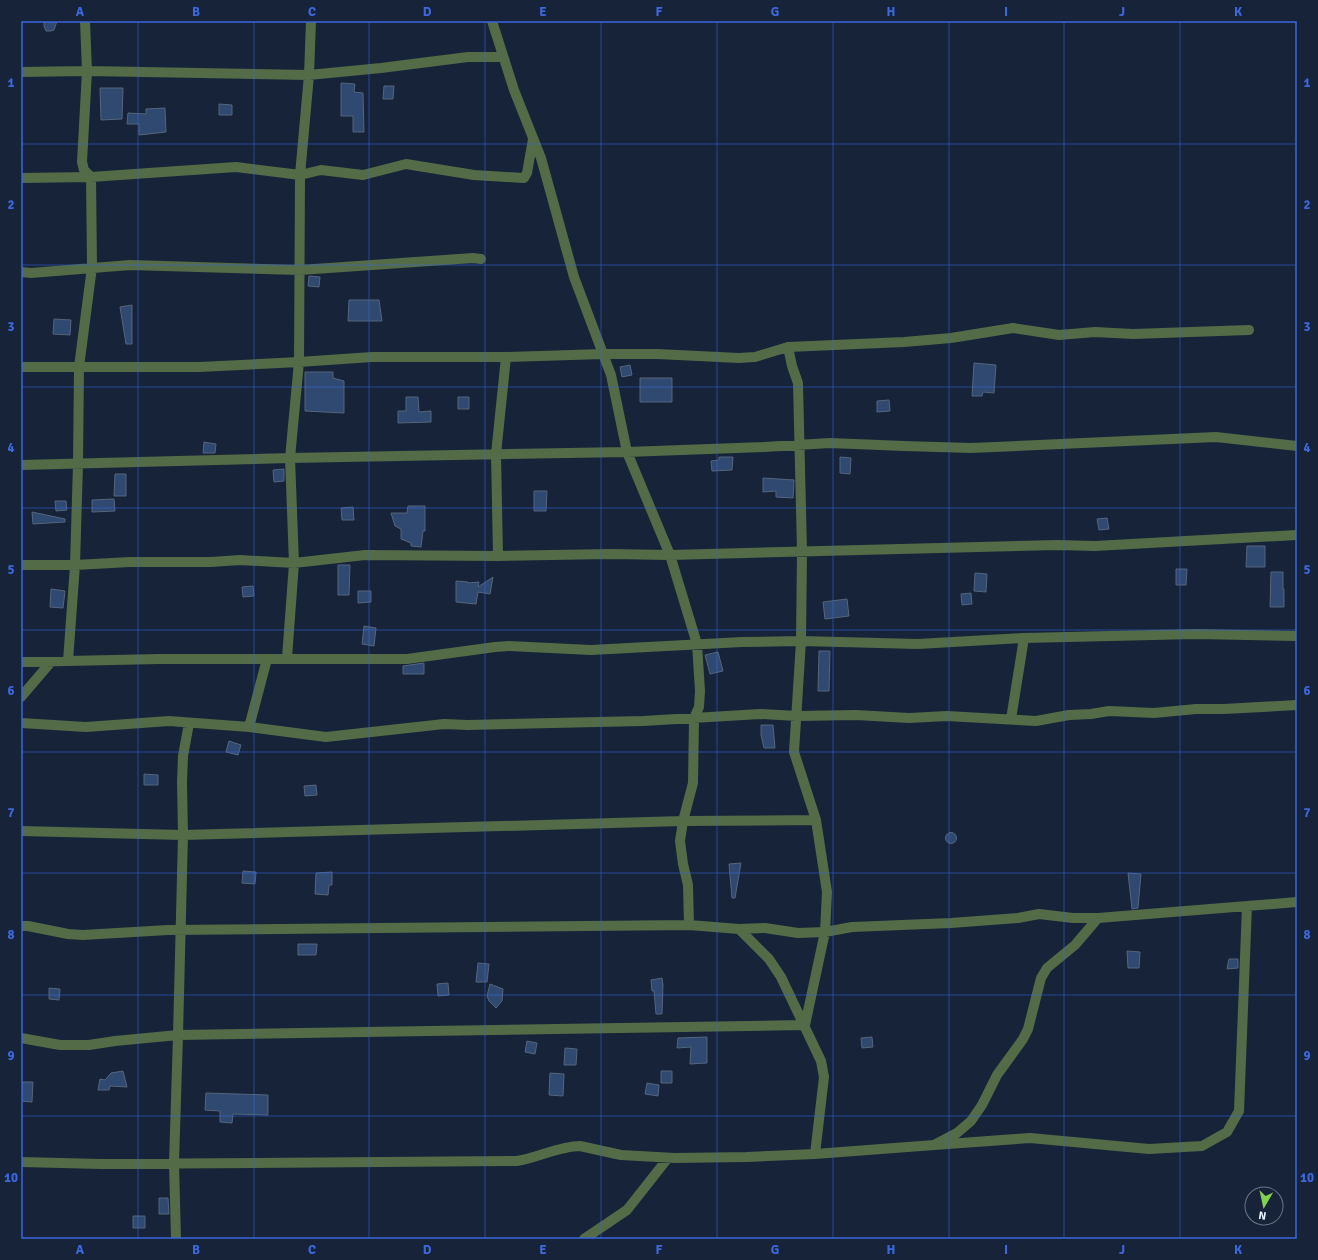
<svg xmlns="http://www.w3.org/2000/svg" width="1318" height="1260" font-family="Signika,sans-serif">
  <rect width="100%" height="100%" fill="#162338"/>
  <path fill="#304971" stroke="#55657d" d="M44,21H57L54,30L51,31H46L44,26Z
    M341,83L355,84L354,92L363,93L364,132H353V116H341Z
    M384,86H394L393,99H383Z
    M100,88H123L122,119L101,120Z
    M219,104L232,105V115H219Z
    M165,108L166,132L139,135V124H127L128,113L146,114V109Z
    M309,276L320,277L319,287L308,286Z
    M349,300H379L382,321H348Z
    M132,305V344H126L120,307Z
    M54,319L71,320L70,335L53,334Z
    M974,363L996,365L994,393L983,392L982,396H972Z
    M630,365L632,375L622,377L620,367Z
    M305,372H333V378L344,381V413L305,411Z
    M640,378H672V402H640Z
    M406,397H418L419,412L431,411V422L398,423V411H406Z
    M458,397H469V409H458Z
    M889,400L890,411L877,412V401Z
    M204,442L216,444L215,453H203Z
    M719,457H733L732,470L712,471L711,461L719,460Z
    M840,457L851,458L850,474L840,473Z
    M284,469V481L274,482L273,470Z
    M115,474H126V496H114Z
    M763,478L794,480L793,498L776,497V491L763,492Z
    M534,491H547L546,511H534Z
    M114,499L115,511L92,512V500Z
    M55,501H66L67,510L56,511Z
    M408,506H425V531H423L421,547L411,546V543L401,539V529L395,526L391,513H407Z
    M353,507L354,520H342L341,508Z
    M32,512L65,519V522L33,524Z
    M1107,518L1109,529L1099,530L1097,519Z
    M1247,546H1265V567H1246Z
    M338,565H350L349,595H338Z
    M1176,569H1187L1186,585H1176Z
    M1271,572H1283V589H1284V607H1270Z
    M975,573L987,574L986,592L974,591Z
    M493,577L490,594L478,592L476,604L456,602V581L468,582V583L479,582L478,587Z
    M253,586L254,596L243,597L242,587Z
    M51,589L65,591L63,608L50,607Z
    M358,591H371V602L358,603Z
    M971,593L972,604L962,605L961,594Z
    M847,599L849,616L825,619L823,602Z
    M364,626L376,628L374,646L362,644Z
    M819,651H830L829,691H818Z
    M718,652L723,671L710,674L705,655Z
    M424,663V674H403V666Z
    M761,725H773L775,748H764L761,735Z
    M229,741L241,745L238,755L226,752Z
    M144,774L158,775V785H144Z
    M316,785L317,795L305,796L304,786Z
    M945.5 838a5.5 5.5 0 1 1 11 0a5.5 5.5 0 1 1-11 0Z
    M741,863L735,898H732L729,864Z
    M243,871L256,872L255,884L242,883Z
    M332,872V885H329L328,895L315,894L316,873Z
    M1128,873L1141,874L1138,908L1132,909Z
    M298,944H317L316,955H298Z
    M1127,951L1140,952L1139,968H1128Z
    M1229,959H1238V968L1227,969Z
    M478,963L489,964L487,982H476Z
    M662,978L663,985L662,1014H656L654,991H652L651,980Z
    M448,983L449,995L438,996L437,984Z
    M490,984L503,989L502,1001L496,1008L489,1001L487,996Z
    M49,988L60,989L59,1000L49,999Z
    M707,1037V1063L690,1064L691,1047L677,1048L678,1038Z
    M872,1037L873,1047L862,1048L861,1038Z
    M527,1041L537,1043L535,1054L525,1052Z
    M565,1048L577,1049L576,1065H564Z
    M123,1071L127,1087L110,1086L109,1090H98L100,1079L105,1080L111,1073Z
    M661,1071H672V1083H661Z
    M550,1073L564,1074L563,1096L549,1095Z
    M22,1082H33L32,1102L21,1101Z
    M647,1083L659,1085L658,1096L645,1094Z
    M206,1093L268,1095V1115L233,1114L232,1123L220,1122V1111L205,1110Z
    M159,1198H168L169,1214H159Z
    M133,1216H145V1228H133Z"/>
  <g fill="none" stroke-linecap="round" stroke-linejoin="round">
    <path stroke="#546b47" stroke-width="10" d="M492,21L514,90L541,158L574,277L611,375L627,452L670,555L697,644L700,691L699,707L694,718L693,783L683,821L680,841L683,864L688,885L689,925
      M21,72L87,71L309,75L381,68L468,57H503
      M21,178L91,177L236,167L300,175L321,170L363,175L406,164L474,175L524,178L527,173L533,139
      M21,272L31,273L130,265L300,270L473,258L481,259
      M21,367H199L299,362L372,357H506L603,354H657L739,358L755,357L788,347L904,342L951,338L1013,328L1059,335L1095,332L1133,334L1249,330
      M21,465L290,458L627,452L764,447L830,443L904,446L971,448L1216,437L1297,446
      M498,556L496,454L506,357
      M21,565H75L130,562H211L240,560L294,563L365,555L498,556L610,554L670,555L1057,545L1095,546L1297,535
      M287,658L294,563L290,458L299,362L300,175L309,75L311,21
      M68,661L75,565L78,464L79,367L92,267L91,177L84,170L82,162L87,71L85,21
      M21,662L159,659H407L495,647L509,646L591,650L742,642L801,641L918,644L1024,638L1196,634L1297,636
      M21,697L51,662
      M1011,719L1024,638
      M21,723L86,727L169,721L249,727L326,737L444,724L468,725L643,721L760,714L797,716L856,715L909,718L947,716L1036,721L1069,715L1091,714L1109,711L1154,713L1196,709H1224L1297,705
      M189,723L183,756L182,782L183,835L178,1035L805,1025L825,932L827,892L816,820L794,752L801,641L802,551L798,383L792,366L788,347
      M249,727L267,659
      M21,831L183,835L683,821L816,820
      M1247,906L1239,1111L1227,1132L1202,1146L1149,1149L1030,1138L934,1145L957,1133L971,1121L982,1105L997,1075L1023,1039L1028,1029L1041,978L1047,968L1075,945L1098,918L1297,902
      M21,926H28L68,934L83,935L168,930L689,925L739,929L769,959L781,977L821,1061L824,1077L815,1154
      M739,929L765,928L798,933L825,932L852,927L951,923L1018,918L1039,914L1073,918H1098
      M21,1038L60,1045H89L115,1041L178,1035L174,1163L176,1239
      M21,1162L101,1164L517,1161C538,1158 559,1146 580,1146L621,1155L675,1158L747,1157L815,1154L934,1145
      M584,1239L627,1210L668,1158"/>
  </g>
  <path fill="none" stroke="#3c67de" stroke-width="1" stroke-opacity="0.55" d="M138,21V1239M254,21V1239M369,21V1239M485,21V1239M601,21V1239M717,21V1239M833,21V1239M949,21V1239M1064,21V1239M1180,21V1239M21,144H1297M21,265H1297M21,387H1297M21,508H1297M21,630H1297M21,752H1297M21,873H1297M21,995H1297M21,1116H1297"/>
  <rect width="1318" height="1260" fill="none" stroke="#162338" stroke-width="44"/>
  <g transform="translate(1264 1206) rotate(189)"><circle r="19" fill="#162338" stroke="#6c7688"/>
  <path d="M0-3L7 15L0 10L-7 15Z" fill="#82d050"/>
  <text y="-6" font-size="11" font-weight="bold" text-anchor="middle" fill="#ecf3ff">N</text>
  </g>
  <rect x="22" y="22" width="1274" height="1216" fill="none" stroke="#3c67de" stroke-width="1.5"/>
  <g font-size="13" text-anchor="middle" font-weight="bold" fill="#3c67de">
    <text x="80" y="16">A</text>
    <text x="196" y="16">B</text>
    <text x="312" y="16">C</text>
    <text x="427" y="16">D</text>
    <text x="543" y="16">E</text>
    <text x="659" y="16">F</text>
    <text x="775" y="16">G</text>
    <text x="891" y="16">H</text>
    <text x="1006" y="16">I</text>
    <text x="1122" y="16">J</text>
    <text x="1238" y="16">K</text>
    <text x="11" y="87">1</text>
    <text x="1307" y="87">1</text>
    <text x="11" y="209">2</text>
    <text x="1307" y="209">2</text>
    <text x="11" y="331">3</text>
    <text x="1307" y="331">3</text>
    <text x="11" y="452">4</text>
    <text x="1307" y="452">4</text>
    <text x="11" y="574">5</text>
    <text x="1307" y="574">5</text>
    <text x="11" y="695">6</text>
    <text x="1307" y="695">6</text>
    <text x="11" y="817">7</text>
    <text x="1307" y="817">7</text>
    <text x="11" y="939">8</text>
    <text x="1307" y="939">8</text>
    <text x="11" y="1060">9</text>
    <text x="1307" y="1060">9</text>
    <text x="11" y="1182">10</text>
    <text x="1307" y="1182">10</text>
    <text x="80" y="1254">A</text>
    <text x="196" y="1254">B</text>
    <text x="312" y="1254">C</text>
    <text x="427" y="1254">D</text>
    <text x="543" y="1254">E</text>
    <text x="659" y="1254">F</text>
    <text x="775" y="1254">G</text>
    <text x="891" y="1254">H</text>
    <text x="1006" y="1254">I</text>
    <text x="1122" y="1254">J</text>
    <text x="1238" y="1254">K</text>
  </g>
</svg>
